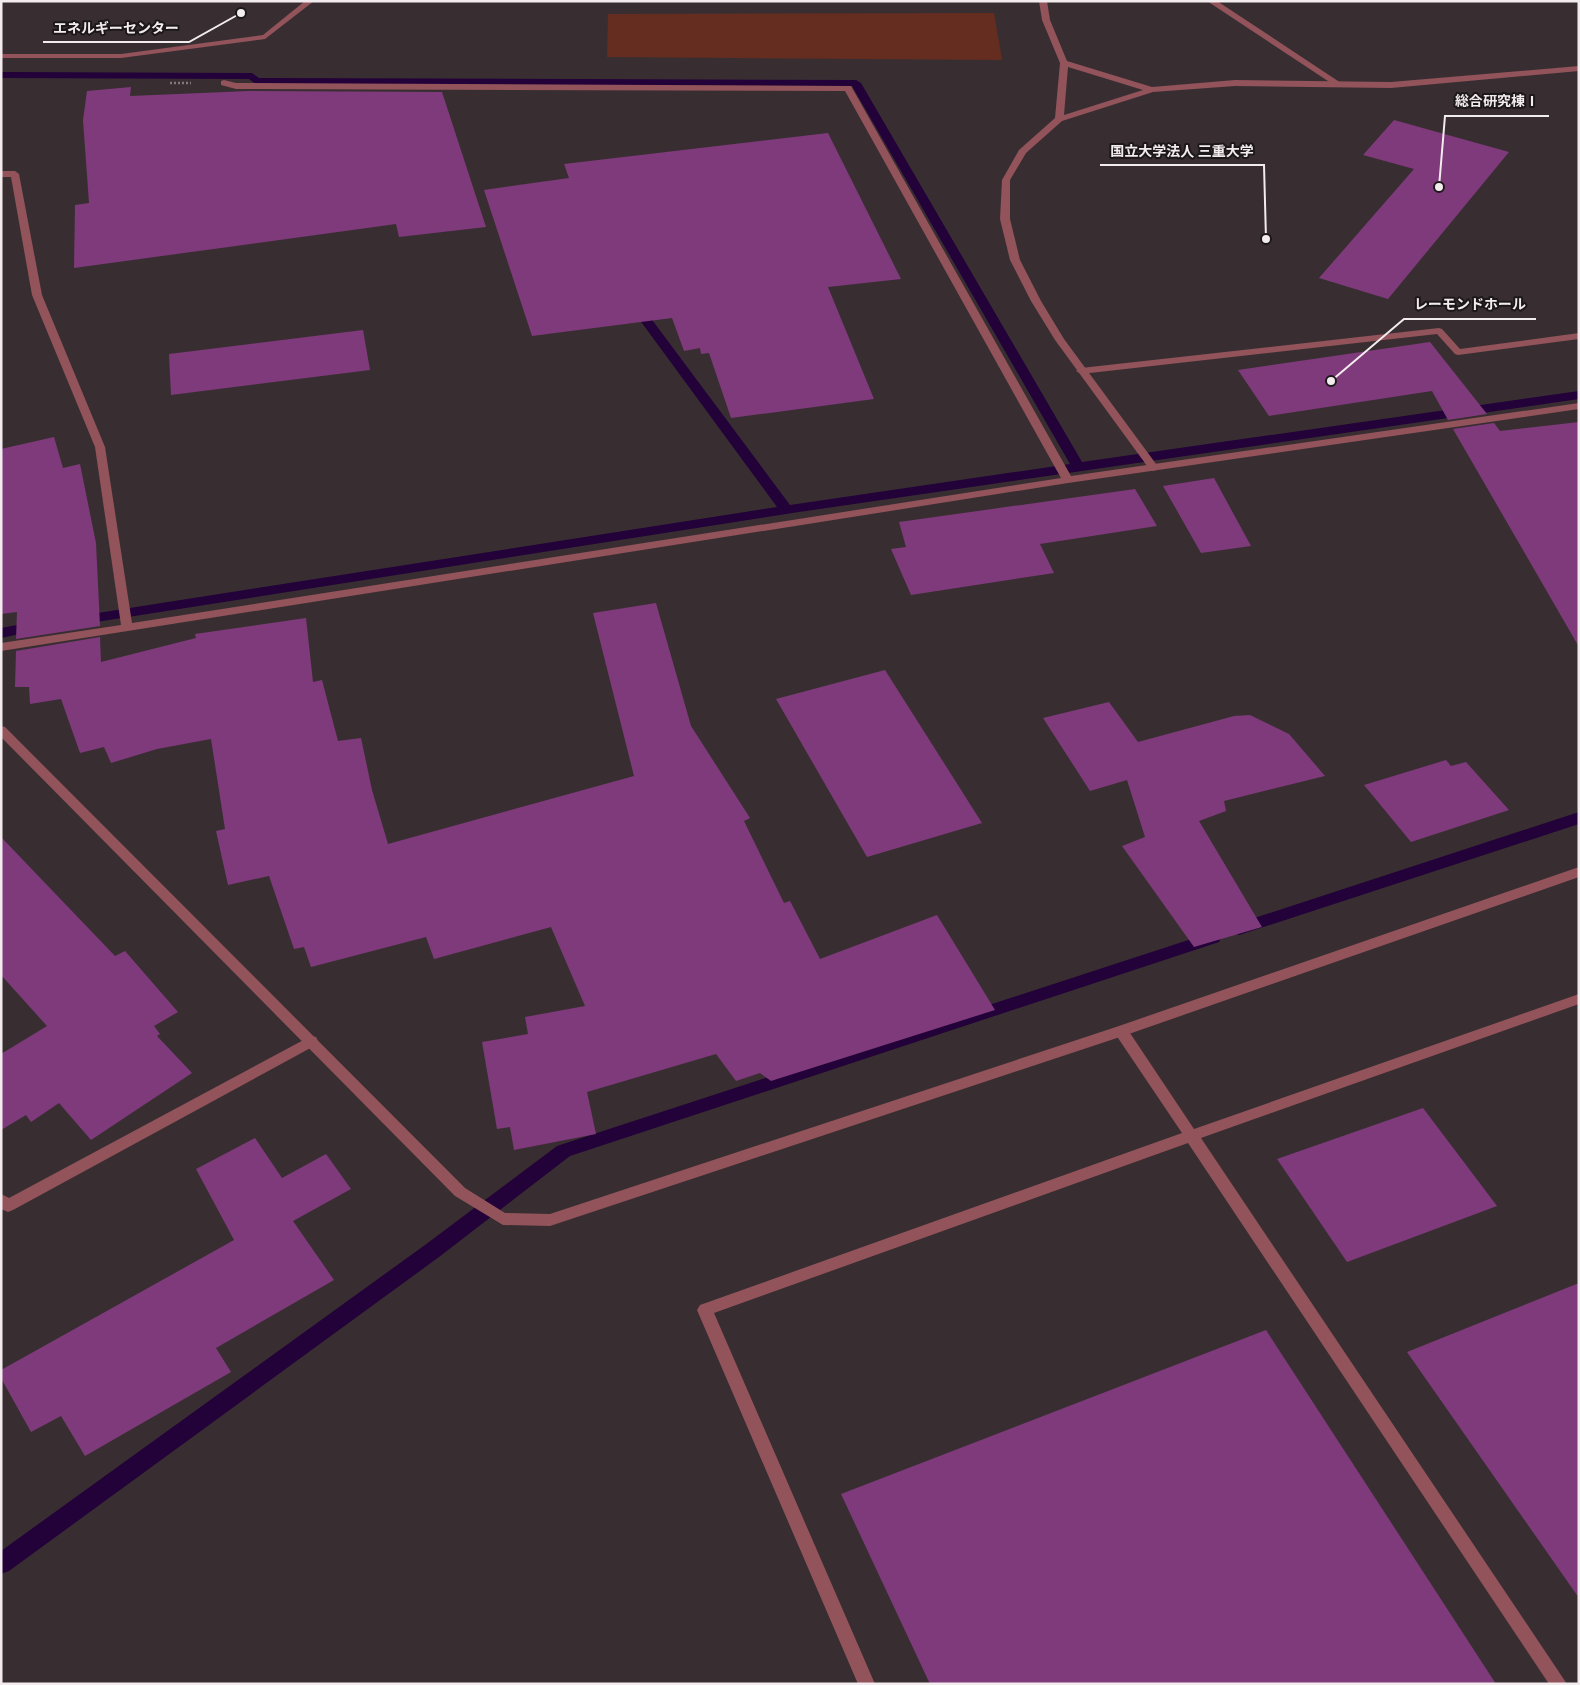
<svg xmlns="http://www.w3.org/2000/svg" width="1580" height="1685" font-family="Raleway,'Noto Sans JP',sans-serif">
  <rect width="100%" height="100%" fill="#382e32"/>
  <path fill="#652d1f" d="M994,13L1002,60L607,57L608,14Z"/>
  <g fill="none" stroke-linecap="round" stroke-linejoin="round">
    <path fill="#230139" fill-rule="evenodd" d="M1,72L252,73L259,78L856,80L861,83L1082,462L1579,391V399L799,512L77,625L70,620L72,617L777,507L628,304L634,300L638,301L790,505L1070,464L852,86L256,84L249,79L1,78Z
      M38,621L45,626L43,629L1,638V628Z
      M1579,812V824L1239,935L1233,933L1231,929L1233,925Z
      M1213,932L1219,934L1221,938L1219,942L570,1156L439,1257L9,1571L1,1574V1551L425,1245L557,1146Z"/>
  </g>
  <path fill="#7f3a7b" d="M131,87L130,96L249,91L442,92L486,227L399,237L396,224L74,268L75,205L89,203L83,120L87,91Z
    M1394,120L1509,152L1388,299L1319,278L1414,169L1363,155Z
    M828,133L901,279L828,287L874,399L731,418L709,353L701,354L700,348L684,351L672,318L532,336L484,190L569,178L564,164Z
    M363,330L370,370L171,395L169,354Z
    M1430,342L1487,414L1448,420L1432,391L1269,416L1238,370Z
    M1579,422V647L1453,429L1494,423L1500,431Z
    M54,437L63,468L80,464L96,543L100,626L16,639L17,612L1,614V449Z
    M1214,478L1251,546L1201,553L1163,486Z
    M1135,489L1157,526L1040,544L1054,573L911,595L891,549L906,547L899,522Z
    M656,603L691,726L750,818L744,821L784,903L790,901L820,959L937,915L995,1010L771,1081L760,1073L736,1081L716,1054L587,1092L596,1134L514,1150L510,1127L497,1129L482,1042L528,1034L525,1017L585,1006L551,927L434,959L426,937L311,967L304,947L294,949L269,876L228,885L216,831L225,829L211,739L157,749L111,763L104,747L80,753L61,699L30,704L29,687H15L16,651L100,637L101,662L196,638L195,634L306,618L313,682L322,680L338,741L361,738L372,790L388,844L634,776L593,613Z
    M885,670L982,823L867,857L776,699Z
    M1109,702L1138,742L1234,716L1250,715L1289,734L1325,776L1224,801L1226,811L1199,821L1262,927L1194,947L1122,846L1145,837L1127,780L1090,791L1043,718Z
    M1446,760L1451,766L1466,762L1509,810L1411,842L1364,785Z
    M1,837L115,956L125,951L178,1012L154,1026L160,1034L157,1036L192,1073L91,1140L59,1103L31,1122L26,1115L1,1130V1054L47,1026L1,975Z
    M1423,1108L1497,1206L1347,1262L1277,1159Z
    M255,1138L282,1178L326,1154L351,1189L293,1221L334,1280L216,1348L231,1372L85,1456L61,1416L31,1432L1,1378V1370L234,1240L196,1169Z
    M1579,1283V1598L1407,1352Z
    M1266,1330L1496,1684H930L841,1494Z"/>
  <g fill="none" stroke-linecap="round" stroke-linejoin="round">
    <path stroke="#82797d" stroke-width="2.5" stroke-dasharray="2 2" stroke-linecap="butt" d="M170,83H191"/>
    <path fill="#92535a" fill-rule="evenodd" d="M305,1H314L265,39L121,58H1V54H121L263,35Z
      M1439,328L1442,329L1460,349L1579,333V339L1458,355L1455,354L1437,334L1081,374L1076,371L1081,368Z
      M1579,994V1004L1201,1138L1567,1684H1549L1188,1143L714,1313L875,1684H858L697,1310L700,1305L1182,1133L1116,1035L1114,1031L1116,1027H1126L1194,1129Z"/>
    <path fill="#92535a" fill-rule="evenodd" d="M1207,1H1217L1341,83L1334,85Z
      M224,80L236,83L851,86L1071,476L1579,403V409L1068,483L1,651V643L121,625L95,447L32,295L11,177H1V171H15L19,174L42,295L105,447L132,623L1061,478L845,91L236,89L221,85V81Z
      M311,1036L316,1037L318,1041L316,1045L13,1210L8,1212L1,1209V1194L9,1198Z"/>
    <path fill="#92535a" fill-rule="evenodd" d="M1039,1H1047L1050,20L1067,61L1152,87L1235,80L1391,82L1579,66V71L1391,88L1235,86L1153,92L1062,121L1026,153L1010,180V219L1020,260L1041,301L1064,339L1159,468L1154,471L1150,470L1055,340L1031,301L1010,260L1000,219L1002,180L1019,150L1055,118L1060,63L1042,20ZM1068,67L1143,90L1064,115Z
      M1,726L5,727L465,1188L505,1213L550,1214L1116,1027L1579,867V877L1126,1035L550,1226L503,1225L455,1196L1,737Z"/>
  </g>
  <path fill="none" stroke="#f3ecef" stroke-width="2" d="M241 13L189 42H43M1439 187L1445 116H1549M1266 239L1264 165H1100M1331 381L1404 319H1536"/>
  <g fill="#f3ecef" stroke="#1c1719" stroke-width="2">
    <circle cx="241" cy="13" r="5"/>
    <circle cx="1439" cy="187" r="5"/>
    <circle cx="1266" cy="239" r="5"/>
    <circle cx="1331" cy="381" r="5"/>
  </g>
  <g font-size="14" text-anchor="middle" font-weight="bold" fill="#f3ecef" stroke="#1c1719" stroke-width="4" stroke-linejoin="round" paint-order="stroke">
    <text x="116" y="33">エネルギーセンター</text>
    <text x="1497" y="106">総合研究棟Ⅰ</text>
    <text x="1182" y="156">国立大学法人 三重大学</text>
    <text x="1470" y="309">レーモンドホール</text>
  </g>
  <rect width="1580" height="1685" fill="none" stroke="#f3ecef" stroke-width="5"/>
</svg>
